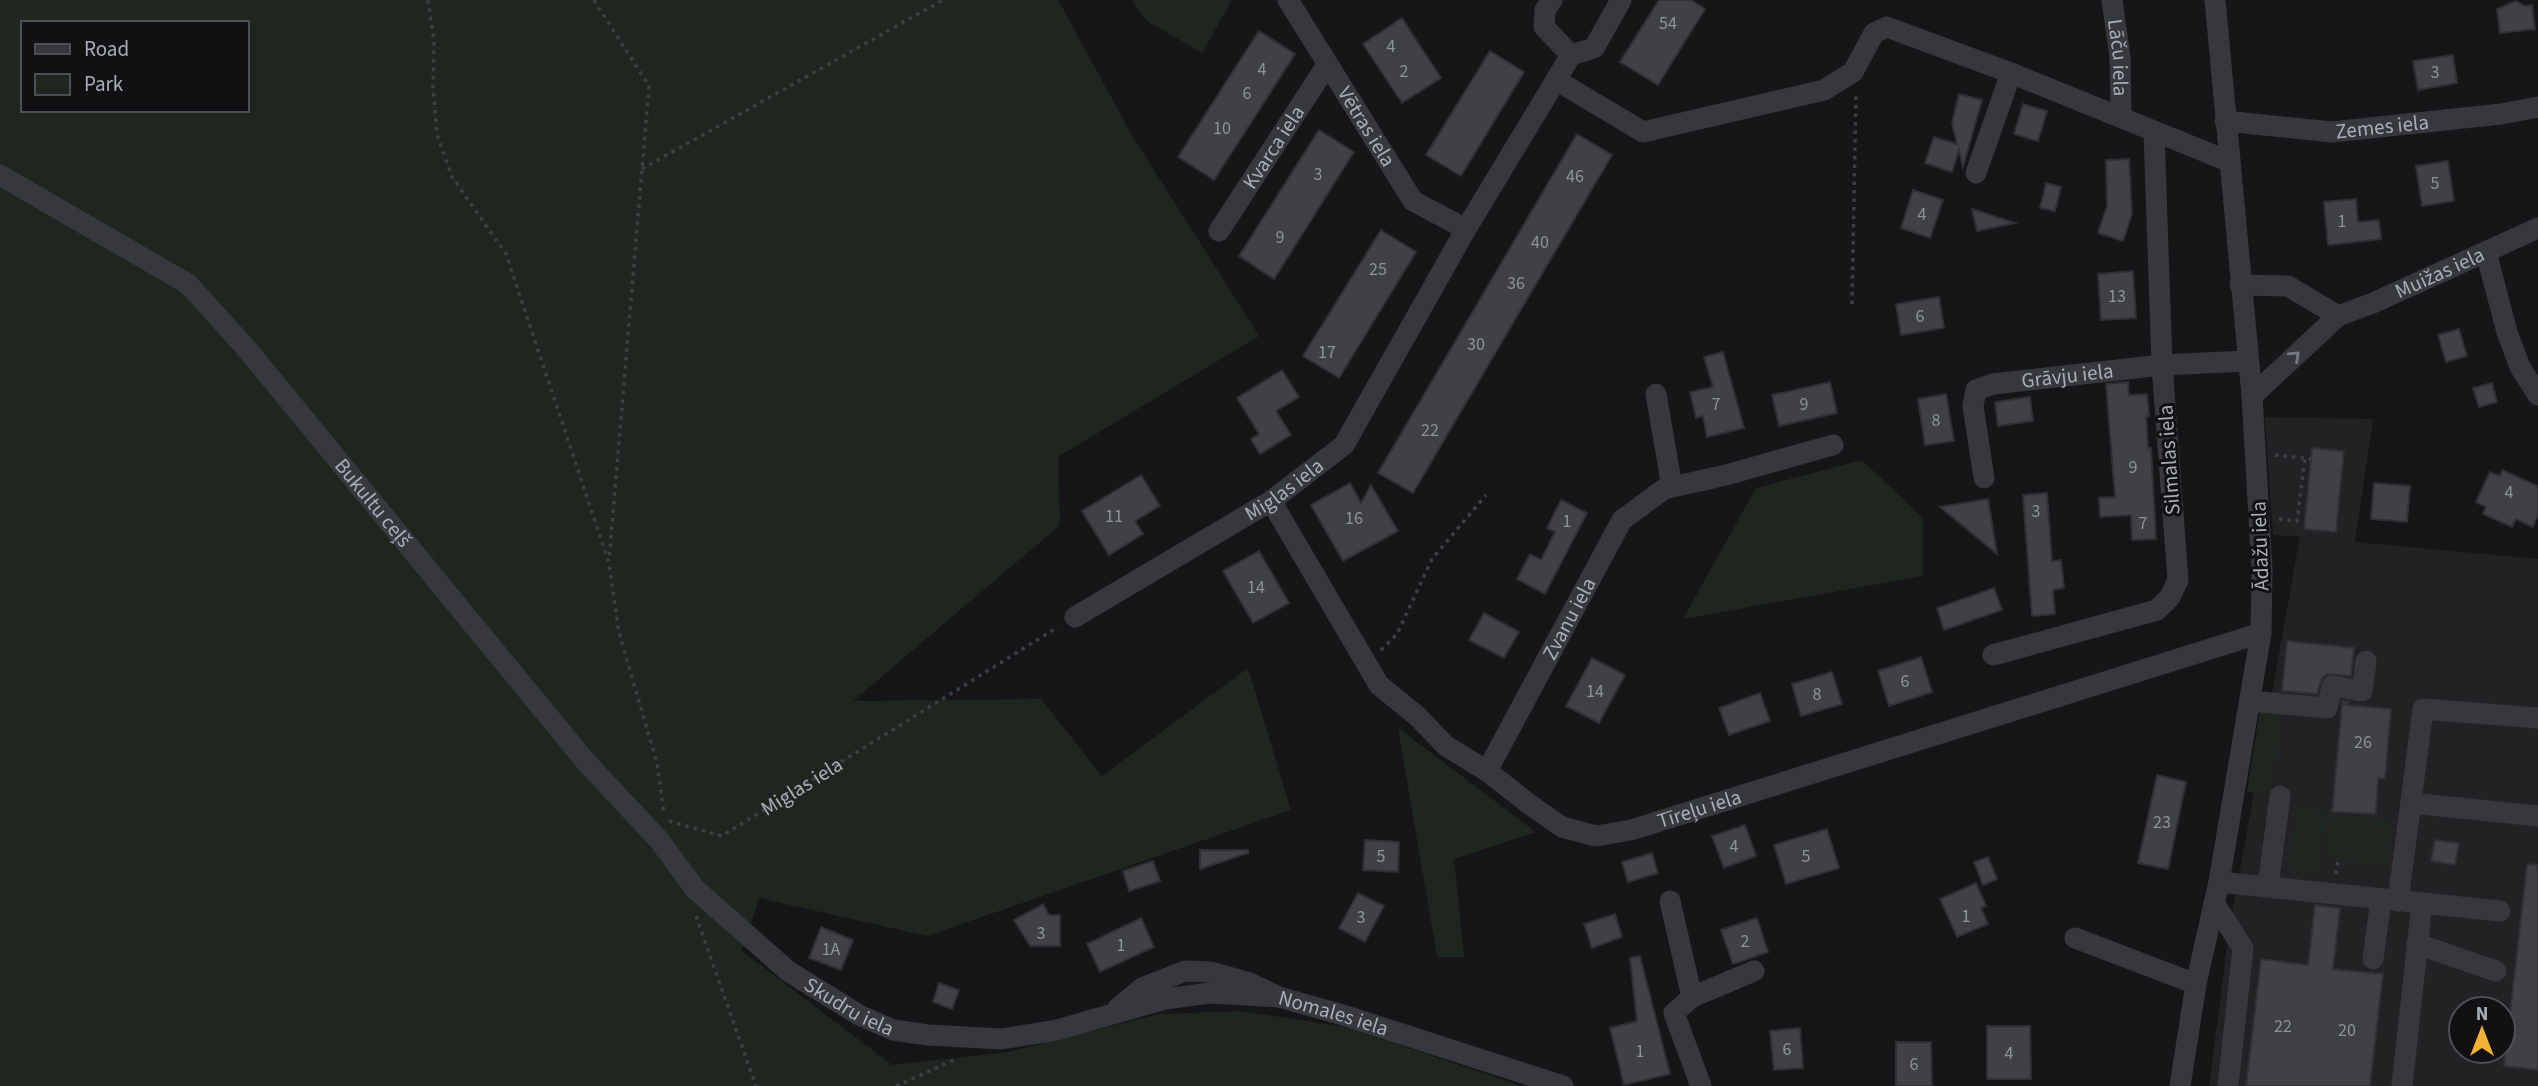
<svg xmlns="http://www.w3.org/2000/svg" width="2538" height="1086" font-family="'Source Sans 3',sans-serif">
  <rect width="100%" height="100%" fill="#161618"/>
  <path fill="#222225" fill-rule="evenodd" d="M2265,417L2373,419L2355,542L2538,559V1086H2209L2229,931L2300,537L2273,535ZM2461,1009H2503V1051H2461Z"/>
  <path fill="#1e261f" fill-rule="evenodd" d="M0,0H1058L1130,132L1259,336L1058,457L1060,525L853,701L1041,699L1102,776L1248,668L1291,810L927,936L759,898L742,951L892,1065L1008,1052L1160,1014L1241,1011L1346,1027L1522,1086H0ZM23,23H247V110H23Z
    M1132,0H1232L1202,53L1147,21Z
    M1862,460L1923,518V576L1683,619L1756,488Z
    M2260,711L2282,713L2271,794L2247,792Z
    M1398,728L1536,832L1454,859L1464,957H1437Z
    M2296,808L2326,812L2318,874L2288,870Z
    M2331,814L2392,821L2387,865L2326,858Z"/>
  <path fill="#404145" stroke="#303034" stroke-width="2" d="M1659,0H1691L1705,9L1658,85L1620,62Z
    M2516,1L2525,6L2532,5L2535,29L2500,33L2497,9Z
    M1402,18L1441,78L1402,103L1363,44Z
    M1259,31L1295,54L1214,180L1178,157Z
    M1490,51L1524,72L1461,176L1426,155Z
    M2453,55L2457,83L2418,90L2413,61Z
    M1959,94L1982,100L1963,167L1959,150L1952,172L1925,163L1934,137L1957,144L1952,123Z
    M2023,104L2047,111L2038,141L2014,134Z
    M1319,130L1354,152L1274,279L1239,256Z
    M1577,134L1612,155L1413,493L1378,473Z
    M2129,159L2132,214L2123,241L2098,233L2107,206L2106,160Z
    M2448,161L2454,201L2422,206L2416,166Z
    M2046,183L2061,187L2055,211L2040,208Z
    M1913,190L1943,200L1930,238L1901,228Z
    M2356,199L2358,222L2379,220L2381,239L2328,245L2324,202Z
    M1972,209L2015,223L1977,231Z
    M1381,230L1416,252L1339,378L1303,356Z
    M2133,271L2136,318L2101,320L2098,274Z
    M1939,297L1944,328L1901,335L1896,304Z
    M2459,329L2467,356L2446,362L2438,335Z
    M1723,352L1744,428L1707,437L1703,416L1696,418L1690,392L1713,387L1704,357Z
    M1282,370L1299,397L1276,411L1291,435L1260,454L1251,439L1259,434L1237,398Z
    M1830,382L1837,413L1779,426L1772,395Z
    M2128,382L2129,395L2147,394L2149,416H2146L2148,448H2151L2156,539L2132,540L2131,515L2100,517L2099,498L2115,497L2106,384Z
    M2492,383L2497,402L2479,407L2473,388Z
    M1946,394L1954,441L1925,445L1918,399Z
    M2030,397L2033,421L1998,426L1995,402Z
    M2312,448L2344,451L2336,532L2304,529Z
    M2502,470L2538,486V515L2533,527L2516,519L2512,527L2483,514L2486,507L2476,502L2490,472L2500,476Z
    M1141,475L1160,506L1135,521L1143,534L1109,555L1082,511Z
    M1350,483L1361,503L1371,485L1398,531L1343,561L1311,505Z
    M2374,483L2410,486L2407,522L2371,519Z
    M2047,493L2052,561L2061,560L2064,588L2053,590L2055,614L2032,616L2023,495Z
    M1988,499L1997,554L1940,507Z
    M1561,500L1587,513L1545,594L1517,579L1530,554L1541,560L1555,532L1547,528Z
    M1259,551L1289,603L1253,623L1223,571Z
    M1994,588L2002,610L1944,630L1937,608Z
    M1484,613L1519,632L1504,658L1469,640Z
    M2287,641L2354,648L2351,676L2327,674L2322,678L2317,694L2282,691Z
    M1921,657L1932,692L1889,706L1878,671Z
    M1592,658L1625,675L1599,723L1566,706Z
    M1832,672L1842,704L1801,716L1792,684Z
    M1760,693L1770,721L1729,735L1719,708Z
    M2342,701L2349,702L2348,705L2391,709L2385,779L2378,778L2376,814L2332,812L2342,704L2348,705L2341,704Z
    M2157,775L2186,782L2168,869L2138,863Z
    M1745,825L1756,856L1724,868L1712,836Z
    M1827,829L1839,868L1786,884L1774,845Z
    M1365,840L1399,842L1398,872L1363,870Z
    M2435,840L2459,843L2455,865L2431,861Z
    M1200,850H1248V853L1200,869Z
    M1652,853L1658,873L1628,882L1622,862Z
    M1988,857L1997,879L1983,885L1974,862Z
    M1153,861L1160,881L1129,891L1123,871Z
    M2527,864L2538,865V1070L2504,1066Z
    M1976,883L1986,906L1981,908L1988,924L1957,937L1940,899Z
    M1358,893L1384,906L1365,942L1339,928Z
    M1043,904L1049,915H1060V946H1030L1014,920Z
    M2315,905L2340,908L2333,969L2383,974L2370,1086H2246L2261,959L2308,965Z
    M1615,914L1622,937L1592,948L1584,924Z
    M1141,918L1154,947L1100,972L1087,944Z
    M1757,918L1768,952L1733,964L1721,930Z
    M821,927L853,940L841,970L809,958Z
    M1640,956L1670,1074L1624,1085L1610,1028L1637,1021L1630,958Z
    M939,983L959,990L952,1009L933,1002Z
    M1987,1026H2030L2031,1079H1987Z
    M1800,1028L1803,1068L1774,1070L1770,1031Z
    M1896,1042H1931L1932,1086H1896Z"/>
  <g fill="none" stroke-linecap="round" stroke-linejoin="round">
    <g stroke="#3d3f44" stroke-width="3.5" stroke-dasharray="3.5 5" stroke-linecap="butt">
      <path d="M428,0L434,42L433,87L437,134L452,177L506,254L609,563L619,633L657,763L664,814"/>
      <path d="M594,0L649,86L609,561"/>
      <path d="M642,169L943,0"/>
      <path d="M1852,304L1856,94"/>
      <path d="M2275,455L2311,459"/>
      <path d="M2279,519L2297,521L2305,458"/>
      <path d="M1381,650L1397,634L1432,559L1486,495"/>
      <path id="s1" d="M669,821L722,836L1058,627"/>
      <path d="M2336,874L2338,861"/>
      <path d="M696,916L756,1086"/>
      <path d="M896,1086L958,1058"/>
    </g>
    <g stroke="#37383d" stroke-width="21">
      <path id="s2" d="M1288,0L1413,201L1466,229"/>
      <path d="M1552,0L1545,10L1544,27L1571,55"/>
      <path id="s3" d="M2112,0L2120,57L2121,116"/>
      <path d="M1556,80L1571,55L1594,48L1621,0"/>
      <path id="s4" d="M2225,121L2332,132L2501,114L2538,107"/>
      <path d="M1976,173L2011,73"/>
      <path id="s5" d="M0,175L188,284L246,348L586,762L659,840L695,889L788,971L859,1015L893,1030L928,1035L1001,1039L1057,1030L1165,999L1210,993L1279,997"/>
      <path id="s6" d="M1219,231L1327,65"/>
      <path d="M2486,252L2507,332L2520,367L2538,395"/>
      <path d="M2240,285L2288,286L2338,316"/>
      <path d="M1656,394L1672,487"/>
      <path id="s7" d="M2252,396L2338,316L2373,303L2538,228"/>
      <path id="s8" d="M1984,478L1973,406L1976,390L1993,384L2162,365L2247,361"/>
      <path id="s9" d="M1271,501L1379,685L1417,716L1446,746L1487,771L1529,804L1562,827L1596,836L1631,830L1676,816L2261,633"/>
      <path id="s10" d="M1075,617L1271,501L1344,445L1466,229L1556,80L1643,132L1824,90L1853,72L1874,33L1887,27L2011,73L2228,161"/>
      <path d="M1993,655L2157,610L2170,597L2178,580L2162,365L2154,131"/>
      <path d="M2250,701L2327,708L2332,686L2362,691L2366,661"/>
      <path id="s11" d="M1487,771L1622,520L1664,489L1726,475L1833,445"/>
      <path d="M2411,803L2538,816"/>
      <path d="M2219,882L2500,911"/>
      <path d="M2268,886L2280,796"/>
      <path d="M1670,901L1692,997"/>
      <path d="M2398,901L2423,709L2538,718"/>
      <path d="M2214,903L2243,948L2228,1086"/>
      <path d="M2075,938L2196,984"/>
      <path d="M2417,944L2496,971"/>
      <path d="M2373,959L2381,899"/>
      <path id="s12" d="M1118,1008L1142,988L1185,971L1211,972L1247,982L1279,997L1343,1015L1563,1086"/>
      <path d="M1701,1086L1674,1013L1692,997L1754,971"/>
      <path d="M2180,1086L2196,984L2219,882L2261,633L2262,570L2252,396L2215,0"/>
      <path d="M2402,1086L2422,903"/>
    </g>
  </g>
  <defs><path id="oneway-chevron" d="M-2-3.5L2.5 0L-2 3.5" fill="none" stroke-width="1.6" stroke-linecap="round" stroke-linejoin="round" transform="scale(1.75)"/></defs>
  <use stroke="#757881" href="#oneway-chevron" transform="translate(2295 356) rotate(-43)"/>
  <g text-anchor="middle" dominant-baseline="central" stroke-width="6" stroke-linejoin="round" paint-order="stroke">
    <g font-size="18" fill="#8e929b">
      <text x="1668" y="23">54</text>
      <text x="1391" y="46">4</text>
      <text x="1262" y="69">4</text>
      <text x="1404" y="71">2</text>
      <text x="2435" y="72">3</text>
      <text x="1247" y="93">6</text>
      <text x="1222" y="128">10</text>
      <text x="1318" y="174">3</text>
      <text x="1575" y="176">46</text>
      <text x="2435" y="183">5</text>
      <text x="1922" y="214">4</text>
      <text x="2342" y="221">1</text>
      <text x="1280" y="237">9</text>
      <text x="1540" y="242">40</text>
      <text x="1378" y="269">25</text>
      <text x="1516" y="283">36</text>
      <text x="2117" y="296">13</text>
      <text x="1920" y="316">6</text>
      <text x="1476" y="344">30</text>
      <text x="1327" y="352">17</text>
      <text x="1716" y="404">7</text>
      <text x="1804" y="404">9</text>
      <text x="1936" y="420">8</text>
      <text x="1430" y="430">22</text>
      <text x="2133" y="467">9</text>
      <text x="2509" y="492">4</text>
      <text x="2036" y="511">3</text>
      <text x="1114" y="516">11</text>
      <text x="1354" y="518">16</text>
      <text x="1567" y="521">1</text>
      <text x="2143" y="523">7</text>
      <text x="1256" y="587">14</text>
      <text x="1905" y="681">6</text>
      <text x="1595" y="691">14</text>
      <text x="1817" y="694">8</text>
      <text x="2363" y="742">26</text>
      <text x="2162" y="822">23</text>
      <text x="1734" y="846">4</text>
      <text x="1381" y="856">5</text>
      <text x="1806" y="856">5</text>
      <text x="1966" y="916">1</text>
      <text x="1361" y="917">3</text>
      <text x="1041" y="933">3</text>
      <text x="1745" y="941">2</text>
      <text x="1121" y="945">1</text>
      <text x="831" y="949">1A</text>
      <text x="2283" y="1026">22</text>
      <text x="2347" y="1030">20</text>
      <text x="1787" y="1049">6</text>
      <text x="1640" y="1051">1</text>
      <text x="2009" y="1053">4</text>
      <text x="1914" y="1064">6</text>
    </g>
    <g font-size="21" fill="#a8adb8" stroke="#111113">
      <text stroke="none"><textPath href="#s3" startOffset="58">Lāču iela</textPath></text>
      <text stroke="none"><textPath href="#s4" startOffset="158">Zemes iela</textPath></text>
      <text stroke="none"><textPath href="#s2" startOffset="149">Vētras iela</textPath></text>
      <text stroke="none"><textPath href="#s6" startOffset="100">Kvarca iela</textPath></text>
      <text stroke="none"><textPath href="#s7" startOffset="228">Muižas iela</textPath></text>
      <text stroke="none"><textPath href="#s8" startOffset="182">Grāvju iela</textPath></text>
      <text transform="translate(2169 460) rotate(-94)">Silmalas iela</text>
      <text stroke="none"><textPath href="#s10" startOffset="245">Miglas iela</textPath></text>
      <text stroke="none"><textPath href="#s5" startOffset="504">Bukultu ceļš</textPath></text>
      <text transform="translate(2260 546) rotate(-92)">Ādažu iela</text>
      <text stroke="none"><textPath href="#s11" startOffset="173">Zvanu iela</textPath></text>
      <text stroke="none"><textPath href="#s1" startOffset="149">Miglas iela</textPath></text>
      <text stroke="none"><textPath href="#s9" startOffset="588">Tīreļu iela</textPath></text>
      <text stroke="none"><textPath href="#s5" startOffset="1202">Skudru iela</textPath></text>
      <text stroke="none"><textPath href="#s12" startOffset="233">Nomales iela</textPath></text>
    </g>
  </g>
  <rect x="21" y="21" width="228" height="91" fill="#111113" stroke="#4d4f55" stroke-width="2"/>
  <rect x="35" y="44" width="35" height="10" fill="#37383d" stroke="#4d4f55" stroke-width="2"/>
  <text x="84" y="56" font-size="21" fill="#a8adb8">Road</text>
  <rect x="35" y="74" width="35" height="21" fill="#1e261f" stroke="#4d4f55" stroke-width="2"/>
  <text x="84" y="91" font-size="21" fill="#a8adb8">Park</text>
  <g transform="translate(2482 1030)"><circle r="33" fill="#111113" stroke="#4d4f55" stroke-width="2"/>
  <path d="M0-5L12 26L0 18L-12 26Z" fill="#f2b134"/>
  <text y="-10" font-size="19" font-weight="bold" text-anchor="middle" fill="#a8adb8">N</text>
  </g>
</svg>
